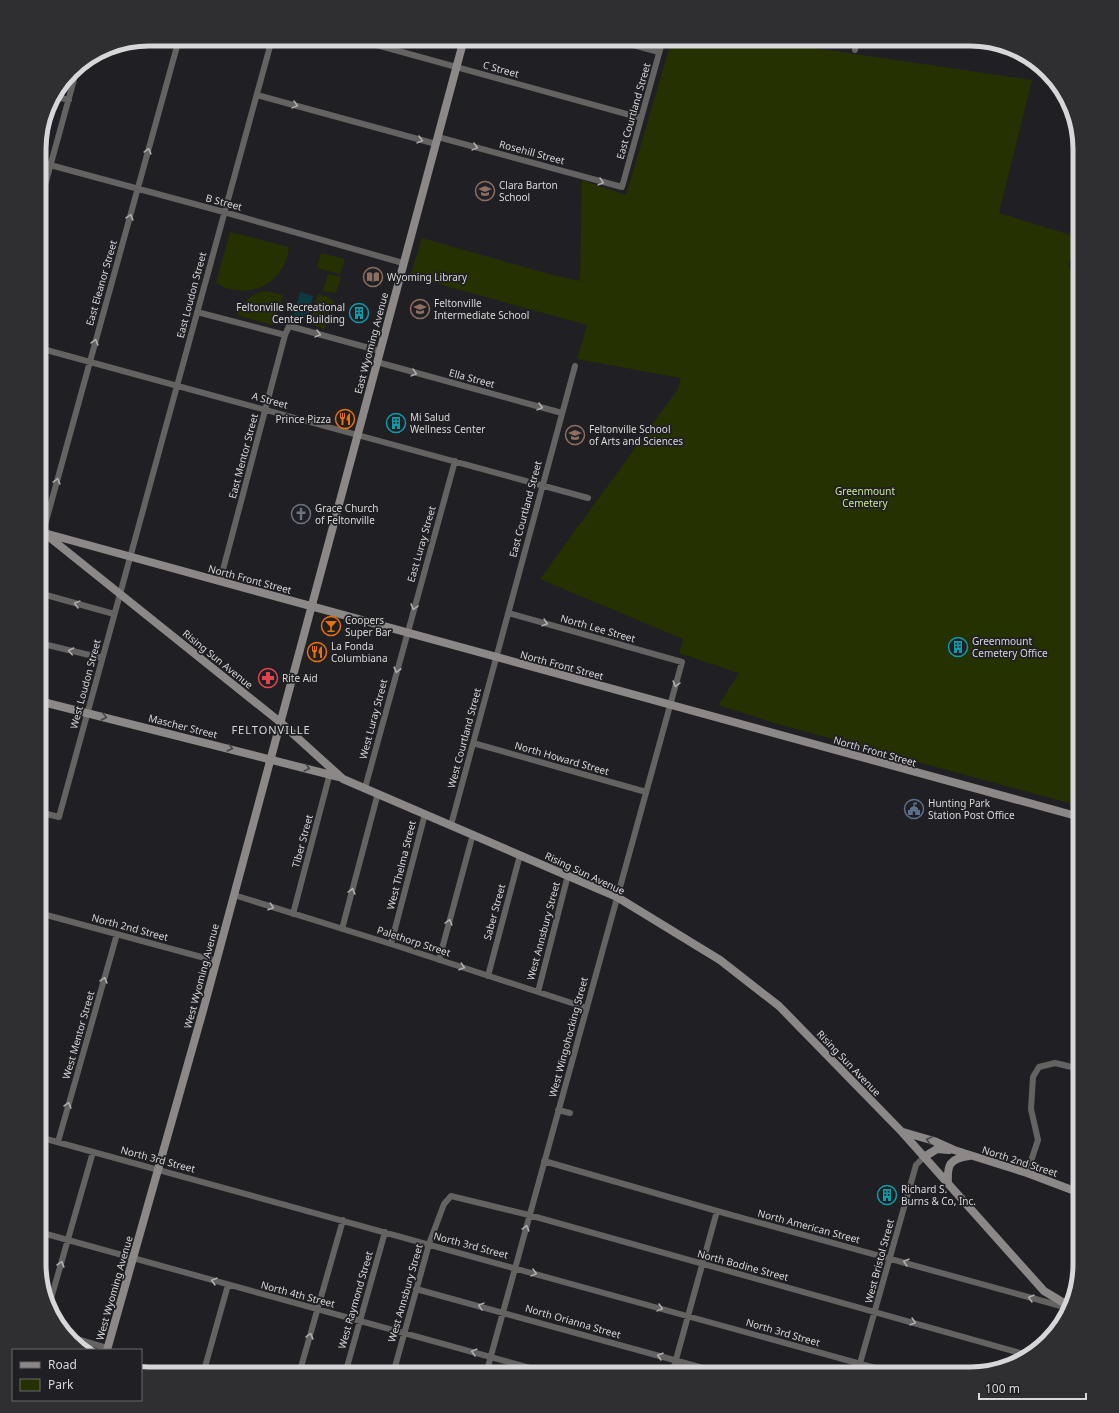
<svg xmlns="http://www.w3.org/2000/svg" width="1119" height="1413" font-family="'Noto Sans',sans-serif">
  <rect width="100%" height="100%" fill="#202024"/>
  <path fill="#253100" d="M672,39H754L1032,80L999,213L1080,238V247L1072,254L1068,266L1080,282V806L778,724L718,705L739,673L679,653L683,639L540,579L678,389L681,378L577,359L587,325L410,276L422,238L549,274L580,281L582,180L626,195Z
    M230,232L289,247C285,284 248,302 216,283Z
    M321,253L345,259L340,274L317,268Z
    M328,274L341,277L336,293L323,291Z
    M267,291L283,295L273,325L237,315C242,301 252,293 267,291Z
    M318,294L328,297L334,302L332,310L325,315L327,320L325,329L310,324Z"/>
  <path fill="#0b3a43" d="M300,292L313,296L307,320L293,316Z"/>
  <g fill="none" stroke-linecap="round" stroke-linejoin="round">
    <path stroke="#656262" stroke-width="6" d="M355,39L641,118
      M611,39L659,52
      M855,50L857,39
      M257,95L436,144
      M53,96L69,100
      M438,137L622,187L663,39
      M39,162L224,212L403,263
      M39,207L78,65
      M197,312L285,335
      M39,348L588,498
      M377,362L562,413
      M43,532L179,39
      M220,581L285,335L289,326L380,351
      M39,593L114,614
      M39,643L102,658
      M473,743L646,792
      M365,788L455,461
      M39,812L59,817L272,39
      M451,825L575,366
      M234,895L391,944L587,1008
      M39,913L216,961
      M293,914L330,773
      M342,929L378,793
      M391,944L425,814
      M439,960L473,834
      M488,976L520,855
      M538,992L568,875
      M558,1110L570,1113
      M39,1137L897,1374
      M58,1142L117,934
      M544,1161L717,1211L1068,1308
      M1027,1173L1038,1140L1031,1109L1033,1077L1039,1067L1055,1063L1080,1069
      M39,1232L552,1374
      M416,1289L725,1374
      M50,1302L93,1152
      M70,1337L107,1348
      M203,1374L228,1285
      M299,1374L343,1220
      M345,1374L385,1232
      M393,1374L429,1244L444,1204L451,1196L529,1215L1031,1356
      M486,1374L682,662L508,613
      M672,1374L717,1211
      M857,1374L916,1165L924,1157"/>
    <path stroke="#8c8888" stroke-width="8" d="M39,529L280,722L343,779L617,897L720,960L779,1006L902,1132L1044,1291L1069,1306
      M48,534L1080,817
      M39,701L339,777
      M903,1132L934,1141L954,1150L1027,1173L1080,1193
      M924,1157L937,1149L949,1150
      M948,1183C947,1165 949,1159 969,1156
      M107,1350L204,1007L464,39"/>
  </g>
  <defs><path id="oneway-chevron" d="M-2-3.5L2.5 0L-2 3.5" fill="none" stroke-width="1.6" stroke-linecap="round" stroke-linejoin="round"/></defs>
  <g stroke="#afadaf">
    <use href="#oneway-chevron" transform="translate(295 105) rotate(15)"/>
    <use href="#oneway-chevron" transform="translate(420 140) rotate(15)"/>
    <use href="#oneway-chevron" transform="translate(475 147) rotate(15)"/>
    <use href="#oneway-chevron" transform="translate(148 151) rotate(-75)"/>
    <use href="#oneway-chevron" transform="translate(601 182) rotate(15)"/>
    <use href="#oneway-chevron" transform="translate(130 217) rotate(-74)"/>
    <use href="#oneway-chevron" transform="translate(318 334) rotate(15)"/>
    <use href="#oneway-chevron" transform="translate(95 342) rotate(-74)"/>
    <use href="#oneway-chevron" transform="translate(414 373) rotate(15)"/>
    <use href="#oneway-chevron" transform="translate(540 407) rotate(15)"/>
    <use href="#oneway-chevron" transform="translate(57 481) rotate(-75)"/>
    <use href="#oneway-chevron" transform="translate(77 604) rotate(-165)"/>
    <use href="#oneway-chevron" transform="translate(414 607) rotate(106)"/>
    <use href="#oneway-chevron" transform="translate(545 623) rotate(16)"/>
    <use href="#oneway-chevron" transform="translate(71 651) rotate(-167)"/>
    <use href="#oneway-chevron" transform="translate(397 670) rotate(105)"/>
    <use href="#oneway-chevron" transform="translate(676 684) rotate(106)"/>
    <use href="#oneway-chevron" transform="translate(352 891) rotate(-75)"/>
    <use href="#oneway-chevron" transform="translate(271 907) rotate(18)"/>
    <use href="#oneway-chevron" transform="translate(449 922) rotate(-75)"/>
    <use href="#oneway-chevron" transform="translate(462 967) rotate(18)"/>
    <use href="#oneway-chevron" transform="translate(104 980) rotate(-74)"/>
    <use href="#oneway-chevron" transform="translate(68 1105) rotate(-74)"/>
    <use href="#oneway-chevron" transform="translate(526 1228) rotate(-75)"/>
    <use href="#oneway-chevron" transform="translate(906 1262) rotate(-164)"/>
    <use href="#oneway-chevron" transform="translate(61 1264) rotate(-74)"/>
    <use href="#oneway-chevron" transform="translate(534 1273) rotate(15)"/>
    <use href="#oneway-chevron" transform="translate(214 1281) rotate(-164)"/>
    <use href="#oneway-chevron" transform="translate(1031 1298) rotate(-164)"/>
    <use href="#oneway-chevron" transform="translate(481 1306) rotate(-165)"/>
    <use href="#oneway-chevron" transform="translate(660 1308) rotate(15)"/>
    <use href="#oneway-chevron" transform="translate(913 1322) rotate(16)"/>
    <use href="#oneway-chevron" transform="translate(310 1336) rotate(-74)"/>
    <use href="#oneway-chevron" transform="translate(474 1352) rotate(-165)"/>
    <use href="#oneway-chevron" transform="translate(660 1356) rotate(-164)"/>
  </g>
  <g stroke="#464447">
    <use href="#oneway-chevron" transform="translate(104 717) rotate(14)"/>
    <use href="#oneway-chevron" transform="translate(230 748) rotate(14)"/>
    <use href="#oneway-chevron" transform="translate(307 768) rotate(14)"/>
    <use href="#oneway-chevron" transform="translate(929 1140) rotate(-165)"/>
  </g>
  <defs>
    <g id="school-ring" transform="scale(1)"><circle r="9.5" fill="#202024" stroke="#8d6e63" stroke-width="1.5"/><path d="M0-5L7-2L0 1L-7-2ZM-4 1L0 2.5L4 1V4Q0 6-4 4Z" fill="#8d6e63"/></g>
    <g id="library-ring" transform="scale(1)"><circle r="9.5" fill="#202024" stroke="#8d6e63" stroke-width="1.5"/><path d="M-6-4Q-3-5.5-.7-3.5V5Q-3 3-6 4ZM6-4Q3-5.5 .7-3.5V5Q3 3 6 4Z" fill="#8d6e63"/></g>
    <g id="building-ring" transform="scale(1)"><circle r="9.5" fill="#202024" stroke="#0f9aa8" stroke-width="1.5"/><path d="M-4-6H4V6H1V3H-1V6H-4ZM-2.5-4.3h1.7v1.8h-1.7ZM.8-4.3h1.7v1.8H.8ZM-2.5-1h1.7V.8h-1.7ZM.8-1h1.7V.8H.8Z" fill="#0f9aa8"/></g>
    <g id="restaurant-ring" transform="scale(1)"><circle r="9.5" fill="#202024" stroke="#e8710a" stroke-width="1.5"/><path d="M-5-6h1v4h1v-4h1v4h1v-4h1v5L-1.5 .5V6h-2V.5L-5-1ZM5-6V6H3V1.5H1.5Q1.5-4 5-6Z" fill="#e8710a"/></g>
    <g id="church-ring" transform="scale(1)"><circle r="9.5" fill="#202024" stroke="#6b7280" stroke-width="1.5"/><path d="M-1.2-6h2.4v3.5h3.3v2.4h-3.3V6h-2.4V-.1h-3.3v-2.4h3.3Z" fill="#6b7280"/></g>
    <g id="bar-ring" transform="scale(1)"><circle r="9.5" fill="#202024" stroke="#e8710a" stroke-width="1.5"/><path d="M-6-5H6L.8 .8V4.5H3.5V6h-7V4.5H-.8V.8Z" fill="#e8710a"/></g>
    <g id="pharmacy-ring" transform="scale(1)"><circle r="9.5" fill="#202024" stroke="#e0444e" stroke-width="1.5"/><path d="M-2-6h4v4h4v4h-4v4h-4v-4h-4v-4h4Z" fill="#e0444e"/></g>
    <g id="civic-ring" transform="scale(1)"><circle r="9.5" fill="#202024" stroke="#5c6f8a" stroke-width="1.5"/><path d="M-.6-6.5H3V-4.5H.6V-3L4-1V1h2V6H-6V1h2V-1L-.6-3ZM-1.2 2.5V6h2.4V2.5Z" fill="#5c6f8a"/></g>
  </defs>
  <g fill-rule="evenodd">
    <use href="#school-ring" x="485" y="191"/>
    <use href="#library-ring" x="373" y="277"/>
    <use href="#school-ring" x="420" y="309"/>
    <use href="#building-ring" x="359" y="313"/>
    <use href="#restaurant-ring" x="345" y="419"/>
    <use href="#building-ring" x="396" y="423"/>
    <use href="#school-ring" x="575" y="435"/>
    <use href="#church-ring" x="301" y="514"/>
    <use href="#bar-ring" x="331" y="626"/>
    <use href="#building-ring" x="958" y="647"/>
    <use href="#restaurant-ring" x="317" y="652"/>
    <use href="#pharmacy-ring" x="268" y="678"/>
    <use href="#civic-ring" x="914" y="809"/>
    <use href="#building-ring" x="887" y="1195"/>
  </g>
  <g text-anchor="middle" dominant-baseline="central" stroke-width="3.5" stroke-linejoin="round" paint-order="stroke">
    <g font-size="10" fill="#d7d6d9" stroke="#202024">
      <text transform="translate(501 69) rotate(15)">C Street</text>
      <text transform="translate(633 111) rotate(-74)">East Courtland Street</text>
      <text transform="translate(532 152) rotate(15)">Rosehill Street</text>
      <text transform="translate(224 202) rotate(15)">B Street</text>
      <text transform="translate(101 283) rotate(-74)">East Eleanor Street</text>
      <text transform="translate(191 295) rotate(-75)">East Loudon Street</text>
      <text transform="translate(371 343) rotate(-75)">East Wyoming Avenue</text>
      <text transform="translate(472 378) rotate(15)">Ella Street</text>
      <text transform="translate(270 400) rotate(15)">A Street</text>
      <text transform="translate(243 456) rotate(-75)">East Mentor Street</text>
      <text transform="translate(525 509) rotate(-75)">East Courtland Street</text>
      <text transform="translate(421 544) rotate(-74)">East Luray Street</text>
      <text transform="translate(250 579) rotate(15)">North Front Street</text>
      <text transform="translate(598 628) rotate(16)">North Lee Street</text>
      <text transform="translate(218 659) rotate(39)">Rising Sun Avenue</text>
      <text transform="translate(562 665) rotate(15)">North Front Street</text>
      <text transform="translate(85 684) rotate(-75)">West Loudon Street</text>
      <text transform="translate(373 719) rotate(-75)">West Luray Street</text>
      <text transform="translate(183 726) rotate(14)">Mascher Street</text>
      <text transform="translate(464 738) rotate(-75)">West Courtland Street</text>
      <text transform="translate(875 751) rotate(16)">North Front Street</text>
      <text transform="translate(562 758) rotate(16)">North Howard Street</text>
      <text transform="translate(302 841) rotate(-75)">Tiber Street</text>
      <text transform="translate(401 865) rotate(-76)">West Thelma Street</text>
      <text transform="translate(585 873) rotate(25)">Rising Sun Avenue</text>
      <text transform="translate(494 912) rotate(-75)">Saber Street</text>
      <text transform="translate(130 927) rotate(15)">North 2nd Street</text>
      <text transform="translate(543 931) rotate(-75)">West Annsbury Street</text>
      <text transform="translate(414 941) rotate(18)">Palethorp Street</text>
      <text transform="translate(201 976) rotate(-75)">West Wyoming Avenue</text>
      <text transform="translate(78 1035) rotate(-74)">West Mentor Street</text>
      <text transform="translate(568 1037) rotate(-75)">West Wingohocking Street</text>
      <text transform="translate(849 1063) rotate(46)">Rising Sun Avenue</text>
      <text transform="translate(158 1159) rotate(15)">North 3rd Street</text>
      <text transform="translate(1020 1161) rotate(18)">North 2nd Street</text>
      <text transform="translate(809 1226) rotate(15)">North American Street</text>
      <text transform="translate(471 1245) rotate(15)">North 3rd Street</text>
      <text transform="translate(879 1261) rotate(-75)">West Bristol Street</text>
      <text transform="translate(743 1265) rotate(15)">North Bodine Street</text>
      <text transform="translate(114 1288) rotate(-74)">West Wyoming Avenue</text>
      <text transform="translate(405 1293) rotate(-74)">West Annsbury Street</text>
      <text transform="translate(298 1294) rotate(15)">North 4th Street</text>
      <text transform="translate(355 1300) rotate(-74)">West Raymond Street</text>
      <text transform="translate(573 1321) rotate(16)">North Orianna Street</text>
      <text transform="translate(783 1332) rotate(16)">North 3rd Street</text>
    </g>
    <g font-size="10" fill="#d7d6d9" stroke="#202024" text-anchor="start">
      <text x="499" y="185">Clara Barton<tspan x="499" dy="12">School</tspan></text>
      <text x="387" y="277">Wyoming Library</text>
      <text x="434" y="303">Feltonville<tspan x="434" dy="12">Intermediate School</tspan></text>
      <text x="345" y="307" text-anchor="end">Feltonville Recreational<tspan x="345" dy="12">Center Building</tspan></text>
      <text x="410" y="417">Mi Salud<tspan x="410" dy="12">Wellness Center</tspan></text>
      <text x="331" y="419" text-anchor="end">Prince Pizza</text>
      <text x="589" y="429">Feltonville School<tspan x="589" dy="12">of Arts and Sciences</tspan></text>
      <text x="315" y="508">Grace Church<tspan x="315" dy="12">of Feltonville</tspan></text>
      <text x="345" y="620">Coopers<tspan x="345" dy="12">Super Bar</tspan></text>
      <text x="972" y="641">Greenmount<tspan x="972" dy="12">Cemetery Office</tspan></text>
      <text x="331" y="646">La Fonda<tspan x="331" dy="12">Columbiana</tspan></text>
      <text x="282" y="678">Rite Aid</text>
      <text x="928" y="803">Hunting Park<tspan x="928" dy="12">Station Post Office</tspan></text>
      <text x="901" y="1189">Richard S.<tspan x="901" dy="12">Burns &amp; Co, Inc.</tspan></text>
    </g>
    <g font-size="10" fill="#c8e58f" stroke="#202024">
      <text x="865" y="491">Greenmount<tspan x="865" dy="12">Cemetery</tspan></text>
    </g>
    <g font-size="11" letter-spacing="1" fill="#d7d6d9" stroke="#202024">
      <text x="271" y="729">FELTONVILLE</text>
    </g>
  </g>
  <path d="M0 0H1119V1413H0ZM149 46H970A103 103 0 0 1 1073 149V1264A103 103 0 0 1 970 1367H149A103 103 0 0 1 46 1264V149A103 103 0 0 1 149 46Z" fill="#2f2f32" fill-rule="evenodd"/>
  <path fill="none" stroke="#d7d6d9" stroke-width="5" d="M149 46H970A103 103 0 0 1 1073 149V1264A103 103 0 0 1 970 1367H149A103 103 0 0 1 46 1264V149A103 103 0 0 1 149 46Z"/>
  <rect x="12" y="1349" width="130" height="52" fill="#202024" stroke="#69696c"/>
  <rect x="20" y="1362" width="20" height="6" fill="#8c8888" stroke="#69696c"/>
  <text x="48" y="1369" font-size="12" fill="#d7d6d9">Road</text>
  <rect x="20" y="1379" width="20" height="12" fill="#253100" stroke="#69696c"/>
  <text x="48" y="1389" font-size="12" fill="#d7d6d9">Park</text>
  <path d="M979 1393v6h107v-6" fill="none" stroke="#d7d6d9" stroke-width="2"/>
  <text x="985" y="1393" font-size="12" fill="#d7d6d9" stroke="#202024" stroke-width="3" paint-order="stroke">100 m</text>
</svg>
